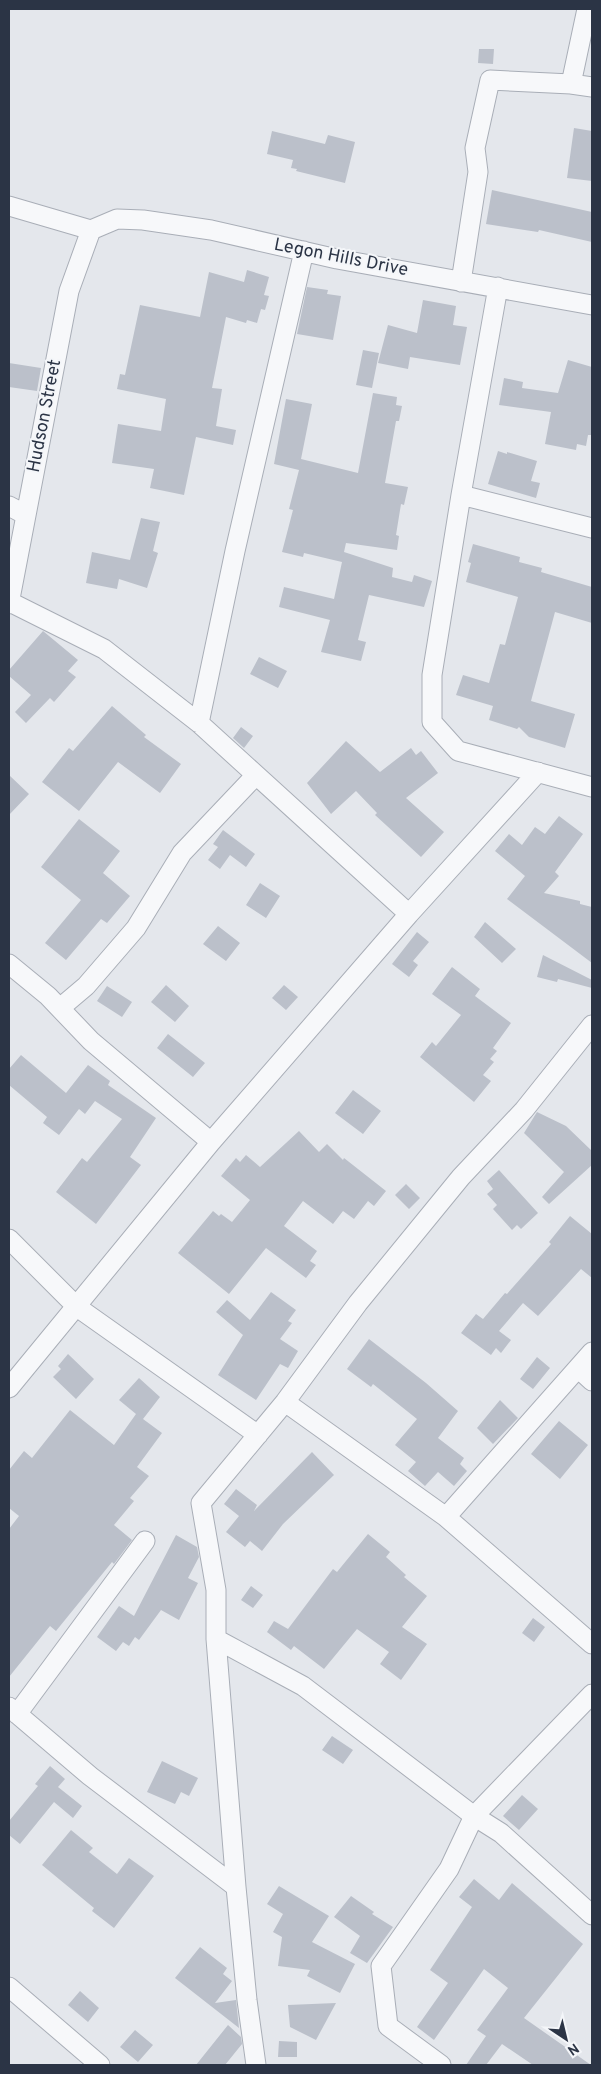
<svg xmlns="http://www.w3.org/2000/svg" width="601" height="2074" font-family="Overpass,sans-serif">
  <rect width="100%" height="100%" fill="#e4e7ec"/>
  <path fill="#bbc0ca" d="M479,49H494L493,64L478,63Z
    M574,128L592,131V181L567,178Z
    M272,131L325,144L328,135L355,142L345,183L296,171L297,169L291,168L293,160L267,154Z
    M492,190L592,212V242L539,230L538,232L486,224Z
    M247,270L269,277L264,295L269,296L265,310L261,309L257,323L247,320L246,323L226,317L212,388L222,389L216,426L236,430L233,445L196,437L184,495L150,488L154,469L112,463L118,424L161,431L166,399L117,389L120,374L125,375L140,305L200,317L209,272L244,282Z
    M307,287L328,290L327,294L341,296L333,340L297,334Z
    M423,300L456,306L453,325L467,327L460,365L410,357L408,369L378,363L388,325L417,333Z
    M363,350L379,353L372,388L356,385Z
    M568,360L592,367V435H588L586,446L577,444L576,450L545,444L551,412L499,405L504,378L523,382L522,388L558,393Z
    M9,363L41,368L37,391L9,387Z
    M373,393L397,397L396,405L402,406L399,421H396L385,483L408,487L404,505L401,504L396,535L399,536L397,550L346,543L344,552L393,568L392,577L412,582L414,575L432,581L424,607L369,595L358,640L366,642L361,661L321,652L330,620L279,607L284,587L334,599L342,562L304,553L303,557L282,552L293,510L289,509L299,470L274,464L286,399L312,404L301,459L358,473Z
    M498,451L507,454V452L537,461L531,481L540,483L536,498L488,484Z
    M141,518L160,522L153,551L158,553L147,588L119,579L117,589L86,583L92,552L130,560Z
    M473,544L520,557L519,562L542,568L541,572L592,587V623L555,612L531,701L575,714L565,748L529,737L519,727L517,729L489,720L493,706L456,695L463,675L489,683L500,644L505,645L518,597L466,582L471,563L468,562Z
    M43,631L78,660L68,671L76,677L54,702L50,698L26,723L15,712L31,695L9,676V670Z
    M259,657L287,671L278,688L250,674Z
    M112,706L146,735L144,737L181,764L160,793L118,762L79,811L42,782L69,748L73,751Z
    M241,727L253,736L244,748L233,738Z
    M346,741L380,772L411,748L416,755L421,751L438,773L406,798L444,832L421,857L375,815L377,813L356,791L331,814L307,783Z
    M9,775L29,794L9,815Z
    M559,816L583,834L555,872L559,876L544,893L580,901V904L592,907V963L507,899L525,876L495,851L509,834L522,845L535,827L545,834Z
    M79,819L120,851L103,873L130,896L107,923L101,919L66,960L45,943L81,900L41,867Z
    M223,830L255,854L246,867L230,855L220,869L208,860L218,847L213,844Z
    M260,883L280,896L266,918L246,905Z
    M485,922L516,949L502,963L474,937Z
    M218,926L240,943L226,961L203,944Z
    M417,932L429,942L413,961L418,965L409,977L392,964Z
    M543,955L592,980V988L558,979L557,982L537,977Z
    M452,967L480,989L475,996L511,1023L493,1048L497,1051L490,1059L494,1062L483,1075L491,1081L474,1102L420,1057L432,1042L436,1046L461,1015L432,994Z
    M166,985L189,1006L175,1022L151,1002Z
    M284,985L298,997L286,1010L272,998Z
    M107,986L132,1002L122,1017L97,1001Z
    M168,1034L205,1063L193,1077L157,1048Z
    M21,1055L66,1093L88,1065L110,1081L108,1085L156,1118L130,1157L141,1165L96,1224L56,1192L82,1158L87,1162L122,1119L95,1101L85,1114L79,1109L59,1135L43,1123L47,1117L9,1085V1069Z
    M353,1090L381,1111L363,1134L335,1113Z
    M537,1112L566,1126L592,1151V1165L549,1204L542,1197L564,1172L524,1133Z
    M299,1131L319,1152L327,1144L343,1160L344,1158L386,1191L374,1206L368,1201L354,1219L343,1211L333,1224L303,1201L284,1226L317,1251L310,1261L316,1265L306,1278L266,1248L229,1294L178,1253L213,1211L219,1216L221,1214L232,1222L250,1200L221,1176L236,1158L240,1162L246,1155L260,1167Z
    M499,1170L538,1213L521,1229L517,1225L512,1230L493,1209L497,1205L487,1194L493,1189L487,1181Z
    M406,1184L420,1198L409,1209L395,1195Z
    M570,1216L592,1234V1278L581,1269L538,1316L523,1303L499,1331L511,1340L501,1353L496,1348L491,1355L461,1333L476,1314L483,1319L505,1293L507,1294L551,1244L549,1242Z
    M271,1292L296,1310L288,1321L292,1323L280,1339L298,1351L288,1368L280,1364L256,1400L218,1375L243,1335L216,1312L227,1300L250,1320Z
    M369,1339L426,1383L458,1411L438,1438L464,1458L460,1464L467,1471L454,1486L438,1472L425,1486L408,1471L416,1462L395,1445L417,1419L373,1384L371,1387L347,1369Z
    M68,1354L94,1379L76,1399L53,1377L61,1369L58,1366Z
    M537,1357L550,1368L533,1389L520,1379Z
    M139,1378L160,1397L143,1419L162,1433L137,1467L149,1476L130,1498L134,1501L114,1525L132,1540L114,1564L112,1562L56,1631L50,1626L9,1677V1529L19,1516L9,1508V1470L24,1451L32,1458L70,1410L114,1445L136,1414L119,1400Z
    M500,1400L518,1418L493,1444L477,1428Z
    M559,1421L588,1445L560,1479L531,1454Z
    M312,1452L334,1475L283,1524L262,1551L250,1541L245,1547L226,1532L239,1516L224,1504L236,1489L257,1505L254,1511Z
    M368,1534L390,1552L386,1557L406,1575L404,1577L427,1596L402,1627L427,1644L401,1680L380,1664L389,1652L357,1629L324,1669L294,1646L291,1650L267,1632L274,1621L288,1629L333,1569L337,1572Z
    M176,1535L197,1547L199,1557L188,1578L198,1583L179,1620L161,1610L139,1640L135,1637L129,1646L123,1642L116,1651L97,1637L119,1606L134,1616Z
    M251,1586L263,1595L253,1608L241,1600Z
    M533,1618L545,1627L534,1642L522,1633Z
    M332,1736L353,1750L343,1764L322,1750Z
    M162,1761L198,1778L189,1796L181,1792L175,1804L147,1792Z
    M50,1766L65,1779L58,1787L82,1806L73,1818L54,1802L20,1844L9,1835V1821L38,1786L35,1784Z
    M522,1795L538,1809L519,1830L503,1816Z
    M71,1830L93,1848L89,1852L117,1874L129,1858L154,1876L114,1928L92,1911L94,1908L42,1865Z
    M474,1879L499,1900L512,1883L583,1944L524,2018L591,2065H533L502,2044L486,2065H466L486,2036L477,2030L508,1988L484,1969L434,2040L417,2027L448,1983L430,1970L472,1907L459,1897Z
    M279,1886L329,1916L312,1942L355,1964L340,1993L307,1976L310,1970L278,1966L282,1937L273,1932L283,1914L267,1904Z
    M351,1896L374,1912L372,1914L393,1927L367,1963L350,1953L360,1936L334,1917Z
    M200,1947L227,1968L223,1974L232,1981L215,2003L236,2000L239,2028L175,1978Z
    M80,1991L99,2008L88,2022L68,2005Z
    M336,2003L316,2040L290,2027L288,2005Z
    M228,2025L241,2037L242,2044L225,2065H196Z
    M135,2030L153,2045L138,2062L120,2047Z
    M279,2041L297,2042V2057H278Z"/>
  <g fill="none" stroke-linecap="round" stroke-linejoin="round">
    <g stroke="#a9aeb7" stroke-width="21">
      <path id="street" d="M571,84L587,9
        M9,206L91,230
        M91,230L117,219L143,220L211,230L337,259L592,305
        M461,282L478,172L475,148L490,80L571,84L592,87
        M498,287L461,495L432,675V722L458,751L592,787
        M461,495L592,528
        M9,506L26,515
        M10,602L104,649L199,723L409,914
        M9,604L69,291L91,230
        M199,723L235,551L304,251
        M9,964L48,996L91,1041L211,1142
        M60,1008L86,986L136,928L182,853L256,775
        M9,1239L77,1307L258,1435
        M579,1369L592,1381
        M9,1388L211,1142L409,914L538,772
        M285,1402L446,1517L592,1644
        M446,1517L592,1352
        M216,1639L303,1686L474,1816L501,1833L592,1915
        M9,1707L90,1776L236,1887
        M17,1714L145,1541
        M9,1987L100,2065
        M256,2065L247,2000L236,1887L216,1639V1590L201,1503L285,1402L358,1303L461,1177L524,1110L592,1025
        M441,2065L388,2026L381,1966L449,1869L474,1816L592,1694"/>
    </g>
    <use href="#street" stroke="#f7f8fa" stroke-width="19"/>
  </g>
  <g text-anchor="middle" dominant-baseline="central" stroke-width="4" stroke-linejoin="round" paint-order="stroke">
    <g font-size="18" fill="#2b3445" stroke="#f4f6f9">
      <text transform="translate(341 258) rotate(11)">Legon Hills Drive</text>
      <text transform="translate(45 416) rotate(-79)">Hudson Street</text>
    </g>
  </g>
  <rect width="601" height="2074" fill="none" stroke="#2b3445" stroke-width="20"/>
  <g transform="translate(566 2039) rotate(145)" stroke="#f4f6f9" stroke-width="4" paint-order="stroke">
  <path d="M0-4L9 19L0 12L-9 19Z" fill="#2b3445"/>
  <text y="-8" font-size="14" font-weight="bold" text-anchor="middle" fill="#2b3445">N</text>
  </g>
</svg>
